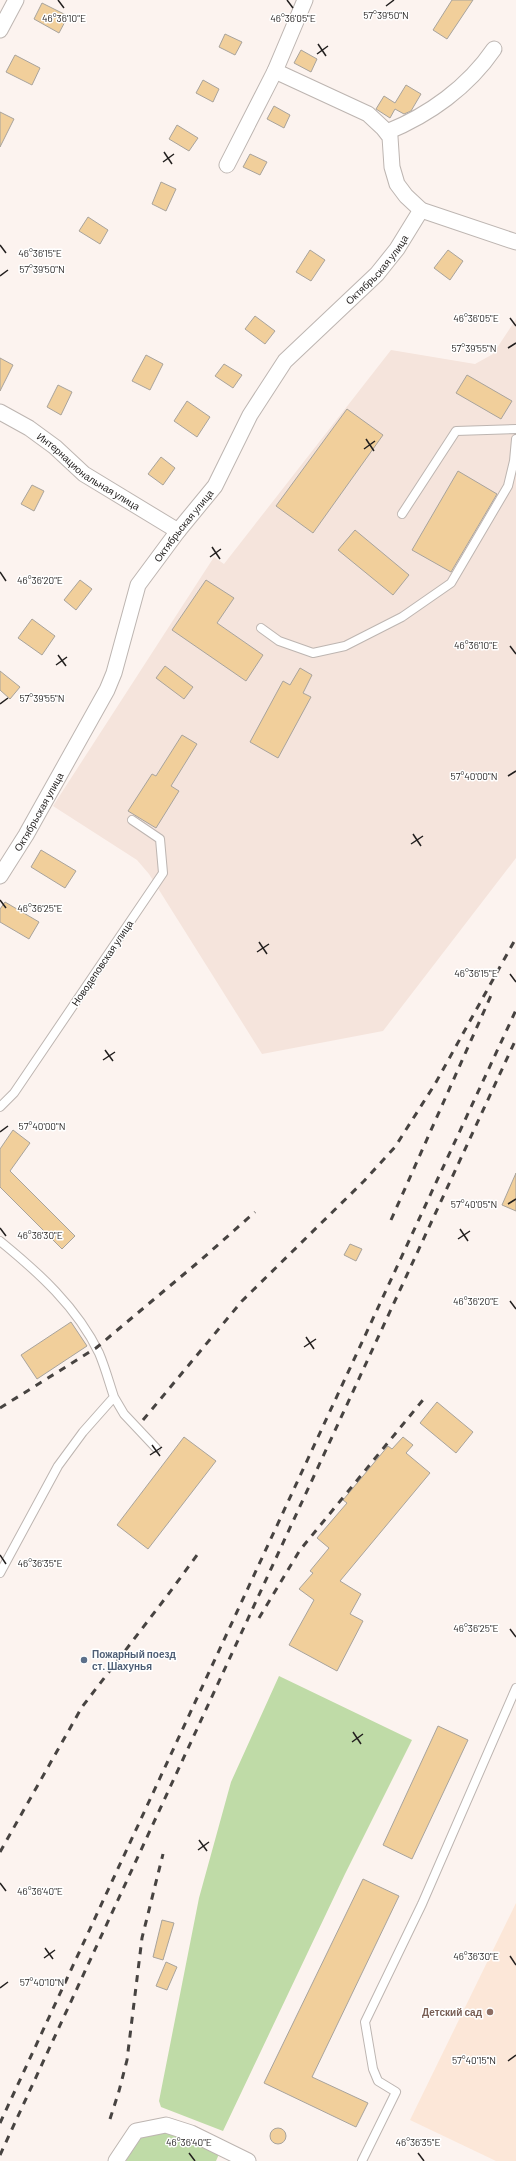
<svg xmlns="http://www.w3.org/2000/svg" width="516" height="2161" font-family="Barlow,sans-serif">
  <rect width="100%" height="100%" fill="#fcf3ef"/>
  <path fill="#f5e4dc" d="M516,319V858L383,1031L262,1054L149,874L137,860L53,806L214,557L224,564L391,350L475,364L493,354Z"/>
  <path fill="#fce7d8" d="M516,1903V2161H496L410,2120Z"/>
  <path fill="#bfdba7" d="M279,1676L412,1740L345,1874L223,2131L161,2107L159,2101L199,1898L231,1782Z
    M164,2130L219,2154L216,2161H126C137,2138 139,2135 164,2130Z"/>
  <path fill="#f1cf9b" stroke="#a8a39c" d="M452,0H473L447,39L433,30Z
    M42,3L68,16L59,33L34,19Z
    M225,34L242,42L235,55L219,47Z
    M301,50L317,59L311,72L294,63Z
    M15,55L40,68L32,85L6,72Z
    M203,80L219,89L213,102L196,93Z
    M406,85L421,94L411,111L404,114L395,109L390,118L376,109L384,96L395,103Z
    M274,106L290,115L284,128L267,119Z
    M0,112L14,119L0,147Z
    M177,125L198,138L189,151L169,139Z
    M250,154L267,162L260,175L243,167Z
    M161,182L176,189L166,211L152,204Z
    M88,217L108,230L100,244L79,231Z
    M310,250L325,260L311,281L296,272Z
    M448,250L463,261L450,280L434,268Z
    M255,316L275,331L265,344L245,329Z
    M146,355L163,364L150,390L132,381Z
    M0,358L13,365L0,391Z
    M224,364L242,375L233,388L215,376Z
    M467,375L512,401L501,419L456,393Z
    M58,385L72,392L61,415L47,407Z
    M187,401L210,417L197,437L174,421Z
    M347,409L383,435L313,533L276,506Z
    M161,457L175,468L163,485L148,474Z
    M458,471L497,494L451,572L412,550Z
    M32,485L44,491L34,511L21,504Z
    M355,530L409,575L393,595L338,550Z
    M80,580L92,589L76,610L64,600Z
    M206,580L234,598L217,623L263,655L246,681L172,630Z
    M32,619L55,636L42,655L18,638Z
    M165,666L193,687L184,699L156,678Z
    M300,668L312,675L303,693L311,697L278,758L250,742L283,681L290,685Z
    M0,671L20,687L10,699L0,690Z
    M182,735L197,744L171,786L179,791L156,828L128,811L152,774L156,776Z
    M41,850L76,871L65,888L31,867Z
    M5,902L39,922L29,939L0,922V909Z
    M13,1130L30,1143L10,1171L75,1236L62,1249L0,1187V1149Z
    M516,1173V1211L502,1205Z
    M350,1244L362,1249L356,1261L344,1255Z
    M71,1322L87,1346L37,1379L21,1355Z
    M437,1402L473,1432L456,1453L420,1423Z
    M184,1437L216,1461L148,1549L117,1525Z
    M403,1437L413,1445L406,1453L430,1473L340,1581L361,1594L350,1614L363,1621L337,1671L289,1645L314,1600L299,1589L313,1573L310,1571L329,1548L317,1538L347,1503L343,1500L388,1446L392,1449Z
    M438,1726L468,1740L412,1859L383,1845Z
    M363,1879L399,1896L312,2077L368,2103L356,2127L264,2083Z
    M162,1920L174,1923L163,1960L153,1957Z
    M166,1962L177,1967L167,1990L156,1986Z
    M270 2136a8 8 0 1 1 16 0a8 8 0 1 1-16 0Z"/>
  <g fill="none" stroke-linecap="round" stroke-linejoin="round">
    <g stroke="#bdb5b1" stroke-width="10">
      <path id="service" d="M402,514L456,431L516,429
        M261,628L279,641L313,653L345,646L402,617L451,583L508,486L514,461L516,439
        M0,1107L14,1093L163,873L160,839L132,820
        M0,1241C38,1272 77,1307 99,1353C105,1367 109,1382 114,1397L83,1432L58,1466L0,1573
        M114,1397L124,1414L156,1448
        M362,2161L396,2092L378,2081L373,2069L365,2022L422,1904L516,1688"/>
    </g>
    <g stroke="#bdb5b1" stroke-width="17">
      <g id="minor">
        <path d="M0,30L16,0"/>
        <path d="M275,71L368,114L383,128L390,137L392,167L397,184L406,196L421,210L516,242"/>
        <path d="M387,132C429,115 468,87 494,49"/>
        <path d="M227,165L275,71L305,0"/>
        <path id="s1" d="M0,412L29,428L55,447L84,474L178,531"/>
        <path id="s2" d="M0,876L26,835L107,690L114,673L138,585L178,531L215,486L250,415L285,361L377,274L397,249L421,210"/>
        <path d="M116,2161L136,2131L166,2125L191,2133L248,2161"/>
      </g>
    </g>
    <use href="#service" stroke="#fff" stroke-width="8"/>
    <use href="#minor" stroke="#fff" stroke-width="15"/>
    <path stroke="#474341" stroke-width="3" stroke-dasharray="7 7" stroke-linecap="butt" d="M391,1220L493,991
      M0,1408L96,1348L202,1259L255,1212
      M143,1420L242,1301L364,1181L395,1147L435,1084L516,938
      M259,1618L300,1550L427,1395
      M0,1852L82,1707L167,1596L200,1551
      M110,2119L119,2091L127,2060L142,1938L163,1854
      M0,2123L516,1010
      M0,2155L516,1039"/>
  </g>
  <path fill="none" stroke="#221f1e" stroke-width="1.5" d="M58,0L64,8M287,0L293,8M386,6L394,0M318,44L326,56M317,54L328,46M164,152L172,164M163,162L174,154M0,245L6,253M0,276L8,270M510,318L516,326M508,348L516,343M366,439L374,451M364,449L375,441M212,547L220,559M210,557L221,549M0,572L6,581M510,646L516,654M58,655L66,666M56,665L67,657M0,704L8,698M508,776L516,771M413,834L421,846M411,844L423,836M0,900L6,908M259,942L267,954M257,952L269,944M510,974L516,982M105,1050L113,1061M103,1060L115,1052M0,1132L8,1126M508,1204L516,1199M0,1228L6,1236M460,1229L468,1241M458,1239L470,1231M510,1301L516,1309M306,1337L314,1349M304,1347L316,1339M152,1445L160,1456M150,1455L162,1447M0,1555L6,1564M510,1629L516,1637M353,1732L361,1744M352,1742L363,1734M199,1840L207,1851M198,1850L209,1842M0,1883L6,1891M45,1948L53,1959M510,1956L516,1965M44,1958L55,1950M0,1988L8,1982M508,2061L516,2055M189,2153L195,2161M418,2153L424,2161"/>
  <circle fill="#5c6f8a" stroke="#fff" stroke-width="1.5" cx="84" cy="1660" r="4"/>
  <circle fill="#8d6e63" stroke="#fff" stroke-width="1.5" cx="490" cy="2012" r="4"/>
  <g text-anchor="middle" dominant-baseline="central" stroke-width="3" stroke-linejoin="round" paint-order="stroke">
    <g font-size="10" fill="#221f1e" stroke="#fff">
      <text stroke="none"><textPath href="#s2" startOffset="723">Октябрьская улица</textPath></text>
      <text stroke="none"><textPath href="#s1" startOffset="107">Интернациональная улица</textPath></text>
      <text stroke="none"><textPath href="#s2" startOffset="399">Октябрьская улица</textPath></text>
      <text stroke="none"><textPath href="#s2" startOffset="75">Октябрьская улица</textPath></text>
      <text transform="translate(102 963) rotate(-56)">Новодеповская улица</text>
    </g>
    <g font-size="10" font-weight="bold" fill="#4e5e75" stroke="#fff" text-anchor="start">
      <text x="92" y="1654">Пожарный поезд<tspan x="92" dy="12">ст. Шахунья</tspan></text>
    </g>
    <g font-size="10" font-weight="bold" fill="#785e54" stroke="#fff" text-anchor="end">
      <text x="482" y="2012">Детский сад</text>
    </g>
  </g>
  <g font-size="10" text-anchor="middle" fill="#221f1e" stroke="#fff" stroke-width="3" stroke-linejoin="round" paint-order="stroke">
    <text x="386" y="19">57°39'50"N</text>
    <text x="64" y="22">46°36'10"E</text>
    <text x="293" y="22">46°36'05"E</text>
    <text x="40" y="257">46°36'15"E</text>
    <text x="42" y="273">57°39'50"N</text>
    <text x="476" y="322">46°36'05"E</text>
    <text x="474" y="352">57°39'55"N</text>
    <text x="40" y="584">46°36'20"E</text>
    <text x="476" y="649">46°36'10"E</text>
    <text x="42" y="702">57°39'55"N</text>
    <text x="474" y="780">57°40'00"N</text>
    <text x="40" y="912">46°36'25"E</text>
    <text x="476" y="977">46°36'15"E</text>
    <text x="42" y="1130">57°40'00"N</text>
    <text x="474" y="1208">57°40'05"N</text>
    <text x="40" y="1239">46°36'30"E</text>
    <text x="476" y="1305">46°36'20"E</text>
    <text x="40" y="1567">46°36'35"E</text>
    <text x="476" y="1632">46°36'25"E</text>
    <text x="40" y="1895">46°36'40"E</text>
    <text x="476" y="1960">46°36'30"E</text>
    <text x="42" y="1986">57°40'10"N</text>
    <text x="474" y="2064">57°40'15"N</text>
    <text x="189" y="2146">46°36'40"E</text>
    <text x="418" y="2146">46°36'35"E</text>
  </g>
</svg>
